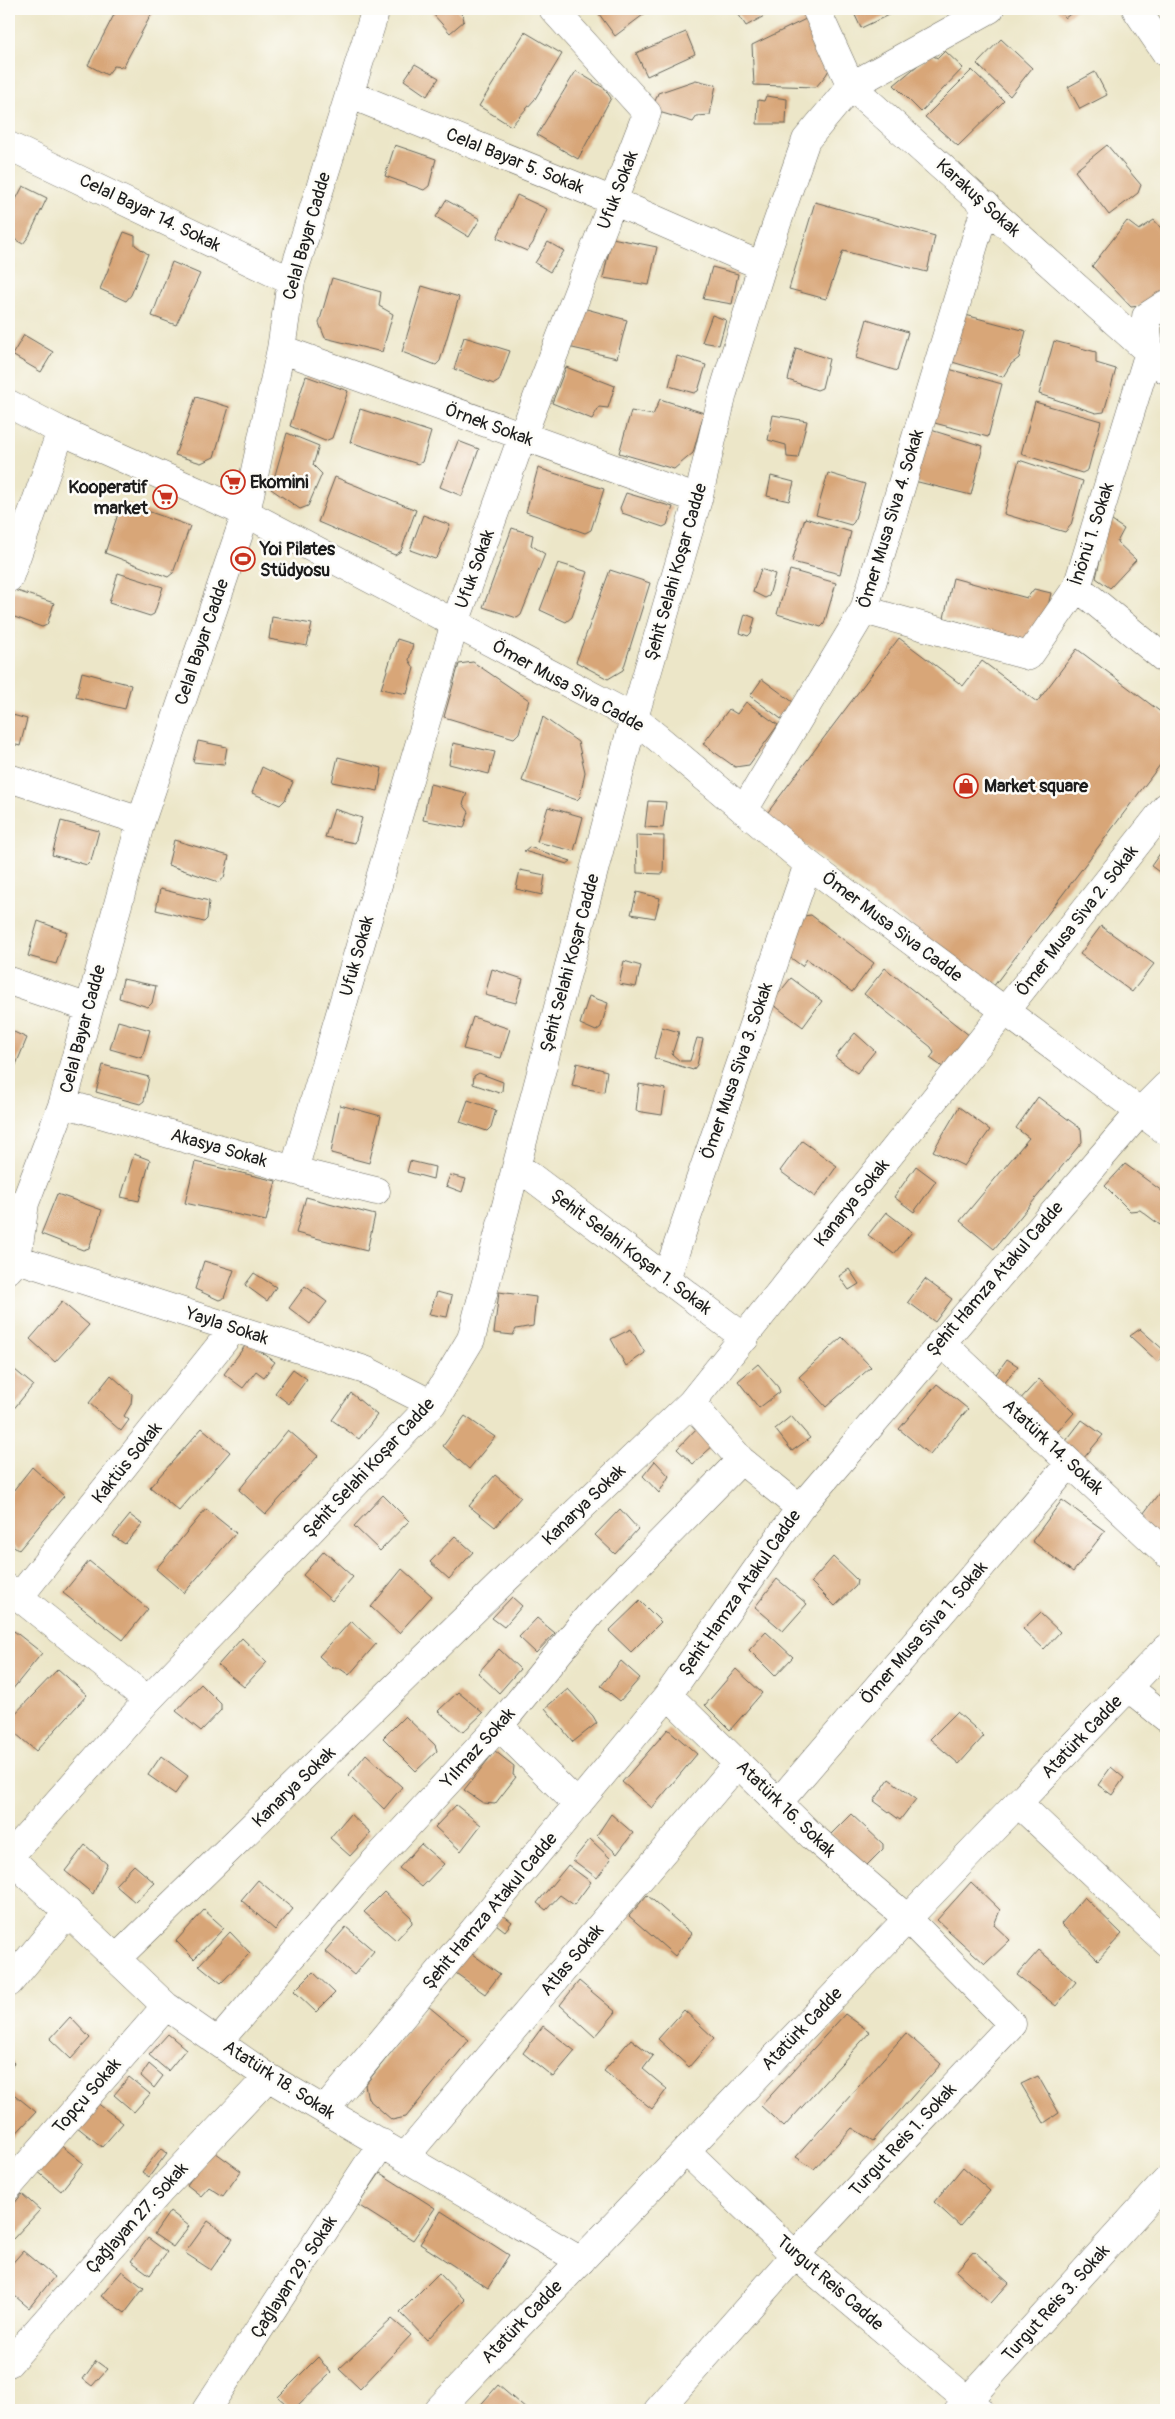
<svg xmlns="http://www.w3.org/2000/svg" width="1175" height="2419" font-family="Pangolin,sans-serif">
  <rect width="100%" height="100%" fill="#fdfcf7"/>
  <filter id="ink" filterUnits="userSpaceOnUse"><feTurbulence type="fractalNoise" baseFrequency=".02" numOctaves="2"/><feDisplacementMap in="SourceGraphic" scale="10" xChannelSelector="R" yChannelSelector="G"/><feConvolveMatrix kernelMatrix="1 2 1 2 8 2 1 2 1" color-interpolation-filters="sRGB"/></filter>
  <filter id="wash" filterUnits="userSpaceOnUse"><feTurbulence type="fractalNoise" baseFrequency=".0096" numOctaves="4" result="noise"/><feDisplacementMap in="SourceGraphic" scale="20" xChannelSelector="R" yChannelSelector="G"/><feGaussianBlur stdDeviation="1.12" result="paint"/><feColorMatrix in="noise" values="0 0 0 0 0 0 0 0 0 0 0 0 0 0 0 0 0 1.4 0 .05"/><feComposite in="paint" operator="in"/></filter>
  <g filter="url(#wash)">
    <rect width="100%" height="100%" fill="#ece6c8"/>
    <g id="blocks">
      <path fill="#d8a678" d="M117,9H146L152,13L123,67L114,66L107,75L88,65Z
        M437,9H456L463,16L464,21L450,33L433,14Z
        M606,9H651L615,36L599,14Z
        M735,9H777L746,26Z
        M852,9H901L861,28Z
        M1057,9H1077L1065,18Z
        M810,17L834,61L826,75L816,87L754,85L752,45Z
        M525,32L562,54L535,99L511,126L479,106Z
        M686,32L695,54L647,76L636,53Z
        M1001,39L1032,68L1010,96L977,64Z
        M945,51L963,68L921,112L894,85L930,55L938,58Z
        M415,64L439,78L427,96L404,80Z
        M972,70L1004,101L958,146L925,117Z
        M576,71L604,88L611,98L578,159L537,135Z
        M1095,72L1107,95L1080,109L1068,87Z
        M696,80L716,85L710,115L697,116L693,122L652,110L658,93Z
        M766,96L787,99L786,124H757L758,100L764,101Z
        M395,145L436,159L429,186L424,190L385,176Z
        M1107,145L1141,185L1138,193L1109,215L1075,171Z
        M23,186L47,198L29,236L23,244L9,236V213Z
        M517,195L547,209L533,243L527,251L497,238Z
        M446,200L480,219L469,237L436,217Z
        M815,202L935,236L927,272L843,251L826,299L789,289Z
        M1154,220L1166,234V295L1149,305L1131,307L1092,266L1127,221L1139,230Z
        M124,232L135,236V245L148,254L131,295L126,301L100,289Z
        M612,238L657,247L649,285L603,278Z
        M548,242L564,251L550,272L535,263Z
        M172,262L200,274L176,325L152,316Z
        M712,267L738,274L732,304L703,299Z
        M332,278L381,292L379,306L393,314L382,352L325,338L319,323Z
        M422,286L459,297L440,361L436,365L402,352Z
        M579,307L627,320L617,358L568,347Z
        M954,312L1026,331L1019,358L1011,364L1003,377L942,359Z
        M712,315L726,320L719,345L702,342Z
        M867,319L908,332L897,371L856,358Z
        M1166,334V363L1157,353Z
        M24,335L53,352L41,372L12,355Z
        M464,337L510,351L499,381L494,384L454,369Z
        M1054,341L1096,352V363L1116,369L1104,412L1096,413L1039,394Z
        M796,348L829,359L822,388L817,390L788,380Z
        M677,356L706,365L698,391L694,393L669,386Z
        M938,366L1002,384L988,437L923,420Z
        M566,367L615,386L608,408L599,407L592,419L552,403Z
        M306,376L348,391L332,438L325,441L290,426Z
        M196,397L229,407L214,457L201,463L175,455Z
        M660,399L704,413L693,453L674,469L619,453L631,411L653,415Z
        M1035,402L1101,421L1088,470L1082,473L1021,454Z
        M360,409L431,432L422,462L418,464L350,442Z
        M773,415L807,421L798,458L787,457L786,445L768,440Z
        M921,427L983,446L971,495L906,479Z
        M287,433L319,446L313,465L322,474L308,506L300,509L271,489Z
        M458,441L479,449L462,496L440,487Z
        M1019,460L1083,481L1071,525L1065,532L1004,514Z
        M538,468L604,489L591,530L585,533L526,512Z
        M828,473L865,484L854,522L851,525L816,515Z
        M771,476L794,482L789,501L767,496Z
        M335,477L416,510L401,551L395,555L318,522Z
        M626,493L673,507L667,525L663,527L622,513L620,508Z
        M122,502L190,526L173,573L168,577L105,553Z
        M423,515L450,525L438,556L435,559L410,550Z
        M805,518L851,532L840,574L792,562Z
        M1109,519L1124,529L1117,542L1136,560L1110,588L1096,578Z
        M512,528L533,535L531,545L545,554L521,615L517,618L483,607Z
        M558,563L588,572L572,617L566,622L540,610Z
        M761,569L775,574L769,596L765,598L753,592Z
        M610,570L650,583L623,670L608,679L576,662Z
        M790,570L836,583L824,624L821,627L777,614Z
        M118,573L163,587L154,614L150,616L109,603Z
        M953,578L1027,598L1034,589L1051,593L1043,629L1023,640L944,618Z
        M14,590L54,603L47,625L42,627L9,615V604Z
        M745,614L755,618L751,633L748,636L740,633Z
        M272,617L312,624L307,646L269,639Z
        M899,638L963,686L982,661L1037,702L1077,649L1166,716V757L993,987L765,816Z
        M397,639L413,644L409,660L414,668L407,694L381,689Z
        M473,662L529,700L519,733L514,738L444,717L459,664Z
        M82,672L131,685L125,709L76,697Z
        M762,679L797,705L784,721L750,696Z
        M746,702L778,725L749,765L735,767L703,744L729,709L737,714Z
        M9,714L27,719L20,746L9,743Z
        M543,717L578,742L585,772L580,797L577,800L522,781Z
        M198,741L227,747L224,765L193,762Z
        M453,743L495,752L489,774L449,764Z
        M338,757L382,768L378,791L332,782Z
        M262,767L293,782L285,800L280,805L252,793Z
        M430,784L467,793L463,804L469,812L464,828L423,820Z
        M648,801L666,802L663,828L645,827Z
        M548,807L583,817L574,851L537,842Z
        M334,809L362,818L355,843L325,837Z
        M61,821L99,831L91,861L87,865L52,855Z
        M636,835L664,836L663,874L637,873Z
        M174,840L229,856L224,878L219,882L168,865Z
        M1166,845V877L1151,866Z
        M529,847L571,861L567,864L524,851Z
        M520,870L545,875L542,895L516,889Z
        M160,889L209,901L207,919L204,922L156,910Z
        M637,892L660,898L655,918L631,914Z
        M811,915L874,963L852,992L807,959L802,966L787,955L797,917Z
        M38,921L67,932L56,964L28,956Z
        M1101,926L1154,964L1132,992L1080,954Z
        M624,961L641,966L636,987L619,984Z
        M885,968L975,1040L951,1073L930,1058L934,1053L931,1047L864,994Z
        M492,969L523,979L516,1003L485,995Z
        M791,978L822,1001L803,1027L771,1003Z
        M123,979L156,986L152,1003L148,1007L119,998Z
        M589,996L608,1003L601,1027L596,1031L580,1024Z
        M473,1017L510,1029L501,1058L463,1049Z
        M118,1021L150,1030L142,1058L110,1049Z
        M662,1027L679,1032L672,1054L680,1061H690L697,1038L703,1039L697,1065L693,1070L654,1058Z
        M14,1032L27,1038L13,1072L9,1070V1045Z
        M855,1033L875,1051L857,1073L835,1057Z
        M577,1063L607,1071L604,1092L572,1086Z
        M103,1065L149,1077L144,1101L140,1104L96,1092Z
        M479,1073L503,1082L502,1091L499,1093L473,1084L474,1076Z
        M639,1084L666,1089L662,1115L636,1111Z
        M1038,1097L1081,1129L1082,1142L994,1249L960,1221L1029,1138L1016,1128Z
        M468,1100L496,1110L491,1127L487,1131L460,1122Z
        M340,1105L381,1116L369,1163L331,1153Z
        M959,1107L990,1130L964,1166L933,1151Z
        M802,1141L837,1166L815,1197L780,1171Z
        M134,1154L150,1160L139,1201L121,1197Z
        M410,1161L435,1167L433,1179L407,1172Z
        M195,1162L276,1181L266,1221L185,1203Z
        M1125,1164L1166,1194V1219L1160,1225L1140,1210L1130,1211L1105,1186Z
        M916,1166L936,1181L914,1212L894,1197Z
        M450,1175L466,1179L462,1192L446,1186Z
        M57,1194L102,1210L89,1248L83,1250L41,1234Z
        M306,1197L375,1215L367,1251L296,1233Z
        M886,1212L912,1232L894,1254L868,1235Z
        M1166,1231V1246L1160,1239Z
        M204,1261L234,1270L224,1298L219,1300L195,1289Z
        M849,1269L859,1284L849,1290L839,1276Z
        M254,1273L276,1287L267,1301L245,1285Z
        M925,1279L952,1299L935,1322L908,1302Z
        M305,1286L327,1302L310,1324L289,1308Z
        M437,1292L452,1296L447,1317L429,1314Z
        M499,1292L536,1297L533,1326L516,1329L513,1335L494,1333Z
        M62,1302L89,1325L55,1362L30,1339Z
        M631,1329L645,1353L626,1366L611,1339Z
        M1140,1329L1166,1352L1158,1362L1130,1336Z
        M842,1337L871,1367L826,1407L799,1377Z
        M248,1342L275,1362L264,1377L256,1371L243,1388L224,1374Z
        M1007,1359L1018,1366L1000,1389L991,1381Z
        M758,1364L778,1387L780,1392L759,1408L738,1381Z
        M9,1365L33,1385L12,1411L9,1408Z
        M293,1369L307,1379L289,1404L275,1393Z
        M111,1375L132,1394L131,1404L124,1416L129,1420L121,1431L89,1403Z
        M1039,1379L1074,1413L1052,1438L1016,1404Z
        M937,1384L968,1409L930,1455L899,1429Z
        M351,1393L377,1415L359,1439L332,1420Z
        M465,1416L495,1437L469,1469L443,1446Z
        M791,1416L810,1438L792,1451L775,1429Z
        M1082,1420L1103,1435L1078,1465L1059,1450Z
        M698,1427L715,1444L693,1464L677,1449Z
        M202,1428L230,1452L179,1511L150,1487Z
        M288,1430L318,1456L266,1514L239,1490Z
        M655,1461L669,1476L659,1493L643,1476Z
        M32,1467L64,1496L19,1550L9,1542V1496Z
        M495,1475L521,1497L495,1527L469,1506Z
        M1166,1484V1544L1137,1522Z
        M383,1495L409,1521L380,1551L354,1526Z
        M1062,1500L1105,1531L1073,1572L1032,1541Z
        M206,1509L236,1533L184,1593L156,1569Z
        M620,1509L638,1529L615,1554L595,1535Z
        M130,1515L142,1524L125,1544L113,1536Z
        M455,1536L473,1552L449,1579L430,1562Z
        M324,1551L353,1577L332,1601L303,1575Z
        M833,1557L857,1580L856,1586L835,1606L811,1582Z
        M89,1561L148,1609L123,1640L63,1593Z
        M402,1569L432,1596L399,1633L371,1607Z
        M777,1579L807,1604L783,1631L755,1607Z
        M512,1597L522,1606L504,1627L492,1618Z
        M640,1601L661,1622L631,1652L609,1631Z
        M1040,1613L1060,1632L1044,1649L1023,1629Z
        M537,1618L555,1633L536,1653L519,1637Z
        M351,1621L376,1644L349,1675L339,1668H332L319,1656Z
        M14,1631L42,1653L12,1690L9,1687V1637Z
        M766,1632L793,1657L775,1676L749,1650Z
        M242,1638L267,1662L244,1687L218,1665Z
        M499,1649L520,1669L499,1693L478,1673Z
        M621,1661L640,1678L620,1701L601,1686Z
        M58,1669L87,1695L36,1751L9,1728V1720Z
        M736,1669L762,1693L730,1730L705,1705Z
        M201,1684L221,1704V1710L201,1731L176,1711Z
        M568,1689L593,1716L597,1723L573,1742L545,1708Z
        M458,1692L483,1713L463,1732L438,1711Z
        M957,1712L984,1736L959,1764L930,1739Z
        M405,1716L435,1745L437,1751L416,1771L383,1738Z
        M668,1729L697,1754L652,1808L622,1782Z
        M495,1751L514,1766L513,1775L516,1777L495,1804L483,1803L464,1790Z
        M366,1754L402,1787L384,1809L349,1775Z
        M161,1756L188,1776L175,1794L148,1775Z
        M1111,1767L1124,1778L1112,1795L1098,1785Z
        M889,1779L916,1799L900,1820L874,1801Z
        M456,1805L481,1825L461,1851L435,1827Z
        M350,1814L371,1833L350,1856L330,1838Z
        M611,1814L633,1833L617,1854L597,1835Z
        M851,1814L883,1844V1849L865,1867L831,1834Z
        M590,1839L611,1859L597,1878L573,1860Z
        M421,1844L444,1864L422,1887L399,1868Z
        M85,1845L107,1864L93,1894L65,1871Z
        M134,1865L155,1883L135,1902L115,1885Z
        M568,1865L591,1882L574,1905L560,1895L546,1910L537,1903Z
        M258,1880L293,1909L275,1930L241,1900Z
        M971,1882L1000,1910L994,1925L1010,1940L985,1964L937,1920Z
        M384,1892L411,1917L412,1923L396,1940L364,1912Z
        M647,1895L692,1934L675,1956L629,1916Z
        M1084,1897L1122,1934L1098,1960L1061,1924Z
        M204,1910L224,1928L194,1959L176,1941Z
        M503,1915L512,1922L505,1931L496,1924Z
        M346,1927L374,1951L354,1975L325,1951Z
        M230,1932L250,1953L221,1983L199,1965Z
        M1039,1950L1076,1982L1056,2006L1017,1975Z
        M468,1951L500,1974L485,1994L453,1971Z
        M313,1972L335,1993L316,2012L294,1991Z
        M579,1981L616,2012L595,2037L560,2005Z
        M428,2006L469,2040L406,2117L392,2120L368,2099L365,2085Z
        M684,2010L714,2038L689,2067L658,2039Z
        M845,2014L870,2032L784,2127L761,2106Z
        M70,2017L90,2038L71,2059L50,2039Z
        M543,2026L575,2051L553,2077L523,2053Z
        M906,2033L941,2064L873,2141L852,2128L814,2169L796,2157Z
        M168,2034L186,2049L168,2071L149,2055Z
        M631,2039L653,2056L643,2069L667,2089L652,2109L604,2071Z
        M9,2059L14,2063L9,2070Z
        M149,2064L163,2076L154,2088L141,2076Z
        M1038,2076L1059,2113L1044,2123L1021,2084Z
        M129,2077L150,2094L134,2112L114,2095Z
        M10,2091L36,2112L9,2141V2092Z
        M96,2102L123,2123L102,2147L76,2126Z
        M59,2144L83,2163L61,2191L36,2170Z
        M161,2148L167,2153L149,2177L142,2172Z
        M212,2150L241,2171L223,2196L209,2187L201,2196L187,2185Z
        M963,2167L990,2191L960,2226L934,2202Z
        M380,2173L435,2208L413,2240L358,2205Z
        M22,2194L40,2210L13,2239L9,2238V2210Z
        M170,2211L189,2226L173,2247L154,2234Z
        M441,2211L509,2255L488,2288L420,2244Z
        M208,2221L233,2239L211,2270L185,2253Z
        M148,2238L167,2252L150,2275L131,2261Z
        M23,2251L54,2277L29,2308L9,2291V2267Z
        M974,2251L1009,2283L991,2303L956,2271Z
        M122,2271L144,2288L125,2313L101,2296Z
        M439,2273L465,2300L427,2340L400,2312Z
        M392,2319L411,2335L360,2389L339,2369Z
        M318,2357L331,2373L293,2410L278,2397Z
        M96,2361L107,2369L92,2386L83,2379Z
        M498,2385L527,2410L477,2409Z"/>
    </g>
  </g>
  <g filter="url(#ink)">
    <use href="#blocks" fill-opacity="0" stroke="#656358" stroke-width="1"/>
    <g fill="none" stroke-linecap="round" stroke-linejoin="round">
      <g stroke="#656358" stroke-width="29">
        <path id="minor" d="M816,9L851,86L1149,352L1166,370
          M1136,9L1166,53
          M349,94L613,201L762,266
          M9,146L291,281
          M281,349L698,499
          M9,578L61,431
          M1077,587L1166,660
          M864,610L1029,656L1077,587L1149,352L1146,317L1166,304
          M9,778L141,821
          M744,810L864,610L986,205
          M9,981L89,1008
          M63,1103L307,1174L376,1191
          M517,1166L745,1338
          M294,1170L455,623L522,437L647,113L553,9
          M17,1259L365,1370L432,1404
          M9,1269L17,1259L25,1203L63,1103L141,821L246,513L281,349L291,281L376,9
          M666,1279L808,864
          M941,1342L1166,1553
          M691,1403L741,1460L800,1508
          M9,1589L148,1700
          M19,1597L234,1328
          M1129,1688L1166,1718
          M499,1726L578,1805
          M778,1803L1070,1463
          M1018,1803L1166,1942
          M9,1857L148,1700L432,1404L471,1339L634,718L698,499L723,393L762,266L806,140L851,86L990,9
          M9,1857L166,2006L268,2077L581,2261
          M117,1958L507,1578L691,1403L1005,1011L1166,807
          M9,1983L68,1912
          M219,2041L353,1885L499,1726L591,1613L741,1460
          M325,2110L668,1695L800,1508L1140,1112L1166,1086
          M686,2151L795,2255L979,2410
          M405,2157L738,1763
          M9,2186L166,2006
          M9,2363L161,2190L268,2077
          M206,2410L382,2143
          M658,2410L795,2255L1012,2024L908,1919L813,1837L668,1695
          M959,2410L1166,2181"/>
      </g>
      <g stroke="#656358" stroke-width="29">
        <path id="major" d="M9,404L61,431L246,513L634,718L808,864L1166,1131
          M438,2410L1166,1648"/>
      </g>
      <use href="#minor" stroke="#fff" stroke-width="28"/>
      <use href="#major" stroke="#fff" stroke-width="28"/>
    </g>
  </g>
  <defs>
    <g id="supermarket-ring" transform="scale(1.25)"><circle r="9.5" fill="#fdfcf7" stroke="#c8321e" stroke-width="1.5"/><path d="M-6-5.5h2.5l.6 2H6L4.5 2H-2.5L-4.4-4H-6ZM-1.5 3.2a1.3 1.3 0 1 0 .1 0ZM3 3.2a1.3 1.3 0 1 0 .1 0Z" fill="#c8321e"/></g>
    <g id="stadium-ring" transform="scale(1.25)"><circle r="9.5" fill="#fdfcf7" stroke="#c8321e" stroke-width="1.5"/><path d="M0-5a6.5 5 0 1 0 0 10a6.5 5 0 1 0 0-10ZM-3.5-1.8h7v3.6h-7Z" fill="#c8321e"/></g>
    <g id="shop-ring" transform="scale(1.25)"><circle r="9.5" fill="#fdfcf7" stroke="#c8321e" stroke-width="1.5"/><path d="M-5-2.5h2.3a2.7 3.5 0 0 1 5.4 0H5L5.5 6h-11ZM-1.5-2.5h3a1.5 2.3 0 0 0-3 0Z" fill="#c8321e"/></g>
  </defs>
  <g fill-rule="evenodd">
    <use href="#supermarket-ring" x="233" y="482"/>
    <use href="#supermarket-ring" x="165" y="497"/>
    <use href="#stadium-ring" x="243" y="559"/>
    <use href="#shop-ring" x="966" y="786"/>
  </g>
  <g text-anchor="middle" dominant-baseline="central" stroke-width="5" stroke-linejoin="round" paint-order="stroke">
    <g font-size="18" fill="#1c1c1c" stroke="#fdfcf7">
      <text transform="translate(515 161) rotate(22)">Celal Bayar 5. Sokak</text>
      <text transform="translate(618 190) rotate(-69)">Ufuk Sokak</text>
      <text transform="translate(978 198) rotate(42)">Karakuş Sokak</text>
      <text transform="translate(150 213) rotate(26)">Celal Bayar 14. Sokak</text>
      <text transform="translate(307 236) rotate(-74)">Celal Bayar Cadde</text>
      <text transform="translate(489 425) rotate(20)">Örnek Sokak</text>
      <text transform="translate(891 519) rotate(-73)">Ömer Musa Siva 4. Sokak</text>
      <text transform="translate(1092 534) rotate(-72)">İnönü 1. Sokak</text>
      <text transform="translate(475 569) rotate(-70)">Ufuk Sokak</text>
      <text transform="translate(676 572) rotate(-74)">Şehit Selahi Koşar Cadde</text>
      <text transform="translate(202 642) rotate(-71)">Celal Bayar Cadde</text>
      <text transform="translate(568 686) rotate(29)">Ömer Musa Siva Cadde</text>
      <text transform="translate(1077 921) rotate(-52)">Ömer Musa Siva 2. Sokak</text>
      <text transform="translate(892 927) rotate(37)">Ömer Musa Siva Cadde</text>
      <text transform="translate(357 956) rotate(-74)">Ufuk Sokak</text>
      <text transform="translate(570 963) rotate(-75)">Şehit Selahi Koşar Cadde</text>
      <text transform="translate(83 1029) rotate(-75)">Celal Bayar Cadde</text>
      <text transform="translate(737 1071) rotate(-71)">Ömer Musa Siva 3. Sokak</text>
      <text transform="translate(219 1148) rotate(16)">Akasya Sokak</text>
      <text transform="translate(852 1203) rotate(-51)">Kanarya Sokak</text>
      <text transform="translate(631 1252) rotate(37)">Şehit Selahi Koşar 1. Sokak</text>
      <text transform="translate(995 1279) rotate(-49)">Şehit Hamza Atakul Cadde</text>
      <text transform="translate(227 1326) rotate(18)">Yayla Sokak</text>
      <text transform="translate(1053 1447) rotate(43)">Atatürk 14. Sokak</text>
      <text transform="translate(127 1463) rotate(-51)">Kaktüs Sokak</text>
      <text transform="translate(369 1468) rotate(-47)">Şehit Selahi Koşar Cadde</text>
      <text transform="translate(584 1505) rotate(-44)">Kanarya Sokak</text>
      <text transform="translate(740 1593) rotate(-55)">Şehit Hamza Atakul Cadde</text>
      <text transform="translate(924 1633) rotate(-49)">Ömer Musa Siva 1. Sokak</text>
      <text transform="translate(1082 1737) rotate(-46)">Atatürk Cadde</text>
      <text transform="translate(478 1748) rotate(-48)">Yılmaz Sokak</text>
      <text transform="translate(294 1787) rotate(-44)">Kanarya Sokak</text>
      <text transform="translate(786 1809) rotate(44)">Atatürk 16. Sokak</text>
      <text transform="translate(490 1911) rotate(-50)">Şehit Hamza Atakul Cadde</text>
      <text transform="translate(572 1960) rotate(-50)">Atlas Sokak</text>
      <text transform="translate(802 2029) rotate(-46)">Atatürk Cadde</text>
      <text transform="translate(279 2080) rotate(33)">Atatürk 18. Sokak</text>
      <text transform="translate(87 2096) rotate(-49)">Topçu Sokak</text>
      <text transform="translate(903 2140) rotate(-47)">Turgut Reis 1. Sokak</text>
      <text transform="translate(137 2218) rotate(-48)">Çağlayan 27. Sokak</text>
      <text transform="translate(294 2277) rotate(-57)">Çağlayan 29. Sokak</text>
      <text transform="translate(830 2283) rotate(41)">Turgut Reis Cadde</text>
      <text transform="translate(1056 2303) rotate(-48)">Turgut Reis 3. Sokak</text>
      <text transform="translate(522 2322) rotate(-46)">Atatürk Cadde</text>
    </g>
    <g font-size="18" font-weight="bold" fill="#1c1c1c" stroke="#fdfcf7" text-anchor="start">
      <text x="250" y="482">Ekomini</text>
      <text x="148" y="487" text-anchor="end">Kooperatif<tspan x="148" dy="21">market</tspan></text>
      <text x="260" y="549">Yoi Pilates<tspan x="260" dy="21">Stüdyosu</tspan></text>
      <text x="984" y="786">Market square</text>
    </g>
  </g>
  <rect width="1175" height="2419" fill="none" stroke="#fdfcf7" stroke-width="30"/>
</svg>
